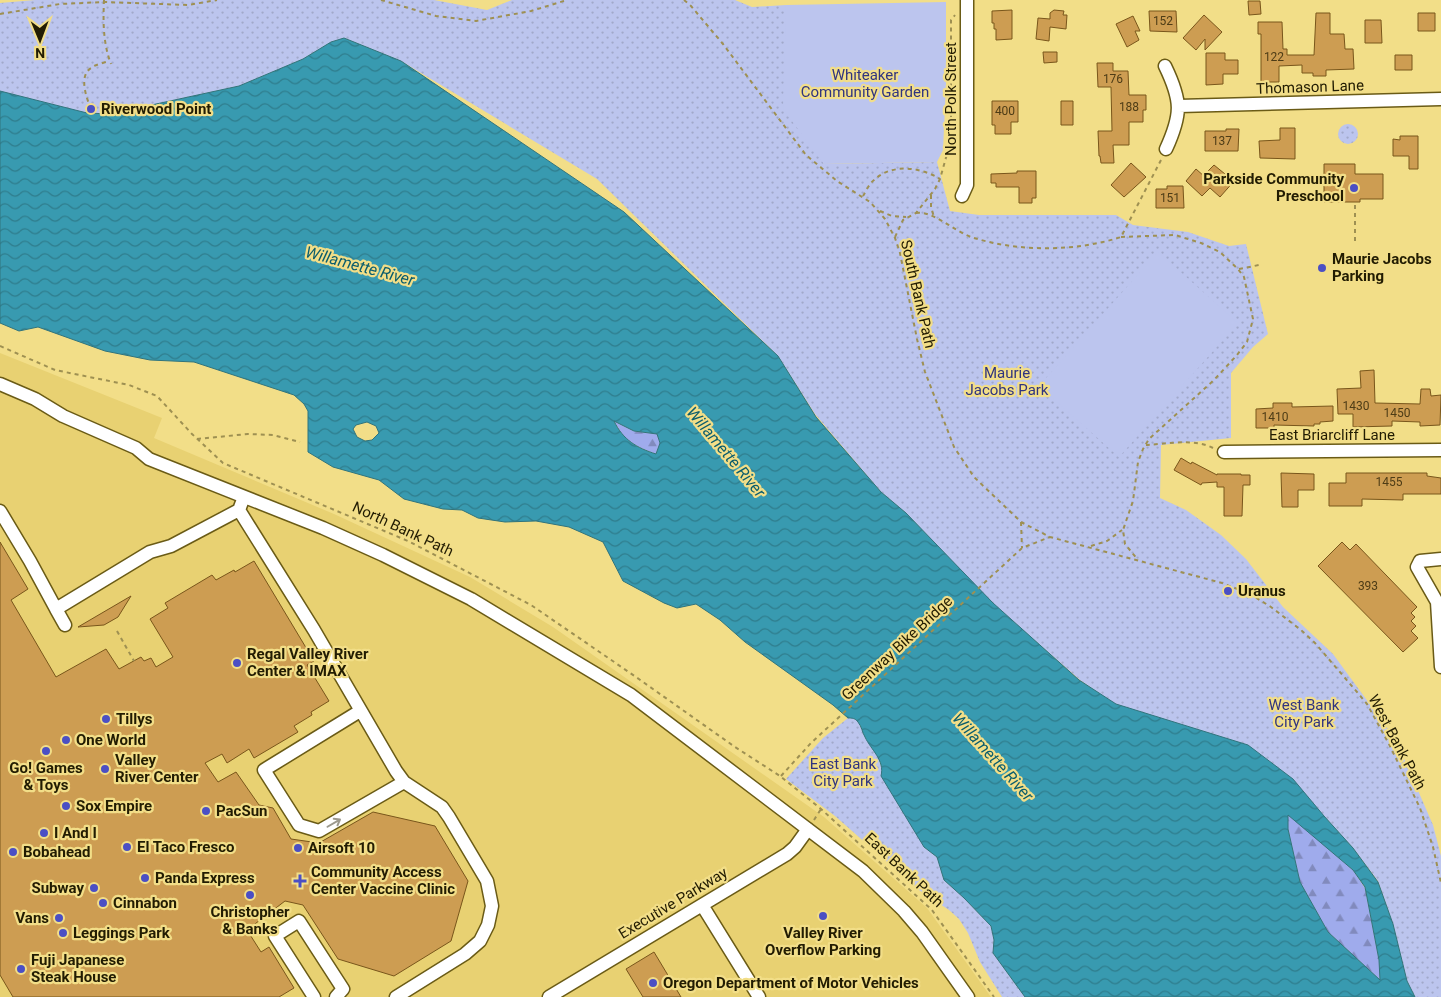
<svg xmlns="http://www.w3.org/2000/svg" width="1441" height="997" font-family="Roboto,sans-serif">
  <defs>
    <pattern id="grass-dots" width="8" height="8" patternUnits="userSpaceOnUse" patternTransform="scale(1.25)"><rect width="8" height="8" fill="#bcc5ee"/><path d="M2 2h.1M6 6h.1" fill="none" stroke="#a1a9ca" stroke-width="1.8" stroke-linecap="round"/></pattern>
    <pattern id="forest-firs" width="22" height="20" patternUnits="userSpaceOnUse" patternTransform="scale(1.25)"><rect width="22" height="20" fill="#9fabec"/><path d="M5 1l3.5 6h-7zM16 11l3.5 6h-7z" fill="#818abd"/></pattern>
    <pattern id="water-waves" width="16" height="10" patternUnits="userSpaceOnUse" patternTransform="scale(1.25)"><rect width="16" height="10" fill="#389ab0"/><path d="M0 5q4-4 8 0t8 0" fill="none" stroke="#2f7d8d"/></pattern>
  </defs>
  <rect width="100%" height="100%" fill="#f2de88"/>
  <path fill="#e8d172" d="M0,353L162,418L154,438L334,514L470,577L553,627L824,817L927,908L991,997H0Z"/>
  <path fill="url(#grass-dots)" d="M35,0H434L487,10L512,0H735L752,7L786,5V36L824,164L937,162L950,211L979,215H1116L1133,225L1188,232L1229,246L1246,244L1268,334L1253,347L1231,373V438L1161,445L1160,498L1186,510L1221,535L1246,559L1283,607L1333,654L1396,740L1433,825L1441,856V997H1415L1407,981L1393,924L1378,881L1353,848L1324,816L1212,735L1116,705L1080,680L993,604L906,513L881,492L815,414L778,356L597,179L401,61L344,38L331,42L303,59L239,86L110,114L63,112L0,93V3Z
    M1338 134a10 10 0 1 1 20 0a10 10 0 1 1-20 0Z
    M848,718H853L858,721L865,737L877,755L883,771L924,847L937,857L944,880L964,898L991,926L994,940L993,953L1025,997H1002L980,962L968,933L959,919L949,910L919,890L835,816L786,779L823,738Z"/>
  <path fill="url(#forest-firs)" d="M614,421L634,431L657,434L660,443L656,454C635,446 625,442 614,421Z
    M1288,814L1353,870L1365,888L1379,960L1380,980L1328,932L1300,882L1288,829Z"/>
  <path fill="#bcc5ee" d="M946,2V85L943,150L937,162L824,164L783,109L786,5Z
    M1158,252L1238,323L1119,457L1039,386Z"/>
  <path fill="url(#water-waves)" stroke="#31747c" fill-rule="evenodd" d="M344,38L401,61L624,212L778,356L816,417L881,492L906,513L993,603L1079,680L1116,704L1248,745L1293,779L1324,816L1353,848L1378,882L1393,924L1407,981L1415,997H1025L993,953L994,940L991,926L964,898L944,880L937,857L924,847L881,776C885,760 871,750 865,737C862,732 862,727 858,722C855,718 852,718 848,718L833,705L745,642L720,620L696,604L677,608L664,603L623,581L603,542L569,527L536,521L505,522L478,518L462,510L443,509L404,499L379,480L333,467L308,452V411L304,404L294,395L194,362L150,360L105,351L38,327L19,331L0,323V91L87,113L110,114L239,86L303,59L331,42ZM614,421L634,431L657,434L660,443L656,454C637,448 623,440 614,421ZM367,422L376,426L379,433L372,440L365,441L357,437L353,429L356,425ZM1288,815L1353,870L1365,887L1379,960L1380,980L1328,932L1300,882L1288,829Z"/>
  <path fill="#cd9d52" stroke="#79561b" d="M1248,1H1260L1261,14L1249,15Z
    M1012,10V39L996,40V29H994V23H992V11Z
    M1054,10L1064,11L1063,15H1067L1066,29L1050,27L1049,41L1036,39L1038,18L1050,19V13Z
    M1149,11H1176L1177,32L1150,31Z
    M1316,13H1330V34H1344L1345,49H1353L1354,69L1326,70V76H1313V73H1302V65L1279,66V82H1261V34H1258V22H1282L1283,49H1287V55H1314Z
    M1418,13H1435V31H1418Z
    M1204,15L1222,32L1205,50V39L1196,50L1183,38Z
    M1133,16L1140,31H1135L1139,40L1127,47L1116,24Z
    M1365,20H1381L1382,43H1365Z
    M1043,52H1057V62L1044,63Z
    M1206,53H1225V60H1238V74H1223V84L1206,85Z
    M1395,55H1412V70H1395Z
    M1097,63H1113V71H1128L1129,95H1146V110H1143V122H1129V145H1113L1114,163H1101L1100,156H1099L1098,131H1112L1111,87H1098Z
    M992,101H1018V122H1011V134H995V125H992Z
    M1061,101H1073V125H1061Z
    M1280,128H1295V159L1260,158L1259,141L1280,140Z
    M1226,129H1239L1238,151H1205V131H1226Z
    M1400,136H1418V169H1409V156H1393V139L1400,140Z
    M1131,163L1146,177L1124,197L1111,185Z
    M1324,164H1355V174H1383V199H1360V202H1324Z
    M1214,165L1225,174L1227,172L1235,180L1220,197L1210,188L1202,196L1186,181L1196,169L1205,177V174Z
    M1017,171H1036V198H1032V203H1019V187H996V183H991V174L1017,173Z
    M1167,186H1183L1184,208H1156V189H1167Z
    M1374,370L1375,403L1420,404L1421,389H1430L1431,396L1441,395L1440,425L1420,426V422L1392,421V426L1353,427V414H1338L1337,389L1361,388L1360,371Z
    M1273,403H1292V407L1333,406V421L1320,422V424H1314V426L1274,425V428H1256V409L1273,408Z
    M1181,458L1191,464L1192,462L1217,475V474H1241V475H1250V485H1243L1242,516H1224V487H1217V482L1202,483L1201,485L1174,470Z
    M1281,473L1314,474V490H1298V507H1282Z
    M1346,473H1427V476L1441,478V494H1403V500L1362,499V506H1329V483H1346Z
    M0,542L28,589L11,600L56,677L106,649L119,669L141,657L144,661L151,658L156,667L173,657L150,619L168,608L165,603L212,575L216,580L234,570L235,572L254,561L314,661L307,665L329,701L311,712L312,715L294,726L298,732L254,758L249,749L227,763L222,754L205,763L218,782L236,772L259,805L273,808L291,839L319,843L373,812L435,826L468,881L451,941L394,976L338,959L303,905L285,901L247,930L261,952L269,947L294,988L279,997H13L0,975Z
    M1342,542L1350,550L1356,544L1417,607L1411,613L1415,617L1411,621L1416,626L1411,631L1418,638L1403,652L1318,566Z
    M131,596L118,617L104,625L78,627Z
    M654,952L681,997H643L626,969Z"/>
  <g fill="none" stroke-linecap="round" stroke-linejoin="round">
    <g stroke="#6a5b16" stroke-width="15">
      <path id="minor" d="M1165,66C1182,101 1182,114 1166,149
        M1179,106L1441,99
        M962,196L967,185V0
        M0,384L35,399L63,416L136,448L149,459L323,528L383,555L471,599L631,695L863,871L904,911L922,932L968,997
        M1224,452L1441,450
        M239,510L314,630L396,771L404,782L442,807L449,817L487,881L492,906L488,925L480,941L465,954L396,997
        M0,511L30,561L56,609L150,552L171,546L239,510L242,502
        M1441,559L1420,561L1417,567L1437,602L1441,667
        M56,609L65,625
        M360,711L264,770L299,825L319,831L404,782
        M702,905L759,997
        M314,997L275,936L299,921L343,989L336,997
        M549,997L787,854L795,847L808,829"/>
    </g>
    <path stroke="#9e9052" stroke-width="2" stroke-dasharray="4 4" stroke-linecap="butt" d="M104,0C103,22 103,43 111,64
      M381,0L436,16L476,21L531,11L567,0
      M684,0L691,6L723,44L806,155L837,181L870,202L885,219L895,238L900,253L917,339L925,372L954,447L974,477L1021,522L1050,537L1222,583L1250,594L1271,607L1301,630L1315,643L1357,692L1367,704L1389,744L1420,808L1433,847L1441,883
      M0,14L60,4L104,2L188,5L217,0
      M91,109C87,99 78,76 91,68C96,64 104,63 109,61
      M931,195V207L934,217
      M863,196C866,191 869,184 874,180C892,163 921,167 940,179
      M1355,205V241
      M880,211L892,216L906,217
      M916,213C932,210 954,231 971,237C1017,252 1075,252 1121,237L1161,160
      M895,237L903,220L916,213L935,189L940,179L947,154L951,117V20L955,15
      M1121,237L1175,235L1201,243L1220,252L1238,269L1244,277L1253,319L1247,342L1237,355L1214,380L1149,439L1143,449L1138,462L1133,501L1123,530L1125,544L1138,560
      M1239,269L1259,265
      M0,346L55,370L129,385L157,396L192,434L223,463L408,541L531,605L636,677L735,747L780,776L821,809L932,910L994,997
      M197,439L248,434L273,435L300,442
      M1146,445C1166,444 1194,438 1213,448
      M1021,522L1022,548
      M1091,546L1107,541L1122,530
      M117,631L134,661
      M781,776L811,743L1022,548L1050,537
      M814,820L821,809"/>
    <use href="#minor" stroke="#fff" stroke-width="12"/>
  </g>
  <defs><path id="oneway-shaft" d="M-6 0H5M1.5-3L5.5 0L1.5 3" fill="none" stroke-width="1.6" stroke-linecap="round" stroke-linejoin="round" transform="scale(1.25)"/></defs>
  <use stroke="#9c998d" href="#oneway-shaft" transform="translate(334 823) rotate(-30)"/>
  <g fill="#4b4fc4" stroke="#f2de88" stroke-width="2">
    <circle cx="91" cy="109" r="5"/>
    <circle cx="1354" cy="188" r="5"/>
    <circle cx="1322" cy="268" r="5"/>
    <circle cx="1228" cy="591" r="5"/>
    <circle cx="237" cy="663" r="5"/>
    <circle cx="106" cy="719" r="5"/>
    <circle cx="66" cy="740" r="5"/>
    <circle cx="46" cy="751" r="5"/>
    <circle cx="105" cy="769" r="5"/>
    <circle cx="66" cy="806" r="5"/>
    <circle cx="206" cy="811" r="5"/>
    <circle cx="44" cy="833" r="5"/>
    <circle cx="127" cy="847" r="5"/>
    <circle cx="298" cy="848" r="5"/>
    <circle cx="13" cy="852" r="5"/>
    <circle cx="145" cy="878" r="5"/>
    <path d="M297.5 873.5h5v5h5v5h-5v5h-5v-5h-5v-5h5z"/>
    <circle cx="94" cy="888" r="5"/>
    <circle cx="250" cy="895" r="5"/>
    <circle cx="103" cy="903" r="5"/>
    <circle cx="823" cy="916" r="5"/>
    <circle cx="59" cy="918" r="5"/>
    <circle cx="63" cy="933" r="5"/>
    <circle cx="21" cy="969" r="5"/>
    <circle cx="653" cy="983" r="5"/>
  </g>
  <g text-anchor="middle" dominant-baseline="central" stroke-width="4.5" stroke-linejoin="round" paint-order="stroke">
    <g font-size="12" fill="#4d3c16">
      <text x="1163" y="21">152</text>
      <text x="1274" y="57">122</text>
      <text x="1113" y="79">176</text>
      <text x="1129" y="107">188</text>
      <text x="1005" y="111">400</text>
      <text x="1222" y="141">137</text>
      <text x="1170" y="198">151</text>
      <text x="1356" y="406">1430</text>
      <text x="1397" y="413">1450</text>
      <text x="1275" y="417">1410</text>
      <text x="1389" y="482">1455</text>
      <text x="1368" y="586">393</text>
    </g>
    <g font-size="15" fill="#30347f" stroke="#f2de88">
      <text x="865" y="75">Whiteaker<tspan x="865" dy="17">Community Garden</tspan></text>
      <text x="1007" y="373">Maurie<tspan x="1007" dy="17">Jacobs Park</tspan></text>
      <text x="1304" y="705">West Bank<tspan x="1304" dy="17">City Park</tspan></text>
      <text x="843" y="764">East Bank<tspan x="843" dy="17">City Park</tspan></text>
    </g>
    <g font-size="15" fill="#221c02" stroke="#f2de88">
      <text transform="translate(1310 87) rotate(-2)">Thomason Lane</text>
      <text transform="translate(951 99) rotate(-90)">North Polk Street</text>
      <text transform="translate(918 294) rotate(77)">South Bank Path</text>
      <text x="1332" y="435">East Briarcliff Lane</text>
      <text transform="translate(403 529) rotate(25)">North Bank Path</text>
      <text transform="translate(897 648) rotate(-43)">Greenway Bike Bridge</text>
      <text transform="translate(1397 742) rotate(62)">West Bank Path</text>
      <text transform="translate(904 870) rotate(43)">East Bank Path</text>
      <text transform="translate(673 903) rotate(-31)">Executive Parkway</text>
    </g>
    <g font-size="15" font-weight="bold" fill="#221c02" stroke="#f2de88" text-anchor="start">
      <text x="101" y="109">Riverwood Point</text>
      <text x="1344" y="179" text-anchor="end">Parkside Community<tspan x="1344" dy="17">Preschool</tspan></text>
      <text x="1332" y="259">Maurie Jacobs<tspan x="1332" dy="17">Parking</tspan></text>
      <text x="1238" y="591">Uranus</text>
      <text x="247" y="654">Regal Valley River<tspan x="247" dy="17">Center &amp; IMAX</tspan></text>
      <text x="116" y="719">Tillys</text>
      <text x="76" y="740">One World</text>
      <text x="115" y="760">Valley<tspan x="115" dy="17">River Center</tspan></text>
      <text x="46" y="768" text-anchor="middle">Go! Games<tspan x="46" dy="17">&amp; Toys</tspan></text>
      <text x="76" y="806">Sox Empire</text>
      <text x="216" y="811">PacSun</text>
      <text x="54" y="833">I And I</text>
      <text x="137" y="847">El Taco Fresco</text>
      <text x="308" y="848">Airsoft 10</text>
      <text x="23" y="852">Bobahead</text>
      <text x="311" y="872">Community Access<tspan x="311" dy="17">Center Vaccine Clinic</tspan></text>
      <text x="155" y="878">Panda Express</text>
      <text x="84" y="888" text-anchor="end">Subway</text>
      <text x="113" y="903">Cinnabon</text>
      <text x="250" y="912" text-anchor="middle">Christopher<tspan x="250" dy="17">&amp; Banks</tspan></text>
      <text x="49" y="918" text-anchor="end">Vans</text>
      <text x="73" y="933">Leggings Park</text>
      <text x="823" y="933" text-anchor="middle">Valley River<tspan x="823" dy="17">Overflow Parking</tspan></text>
      <text x="31" y="960">Fuji Japanese<tspan x="31" dy="17">Steak House</tspan></text>
      <text x="663" y="983">Oregon Department of Motor Vehicles</text>
    </g>
    <g font-size="16" font-style="italic" fill="#0b5d6d" stroke="#f2de88">
      <text transform="translate(360 266) rotate(15)">Willamette River</text>
      <text transform="translate(726 452) rotate(50)">Willamette River</text>
      <text transform="translate(993 757) rotate(48)">Willamette River</text>
    </g>
  </g>
  <g transform="translate(40 40) rotate(179)" stroke="#f2de88" stroke-width="4" paint-order="stroke">
  <path d="M0-4L9 19L0 12L-9 19Z" fill="#221c02"/>
  <text y="-8" font-size="14" font-weight="bold" text-anchor="middle" fill="#221c02">N</text>
  </g>
</svg>
